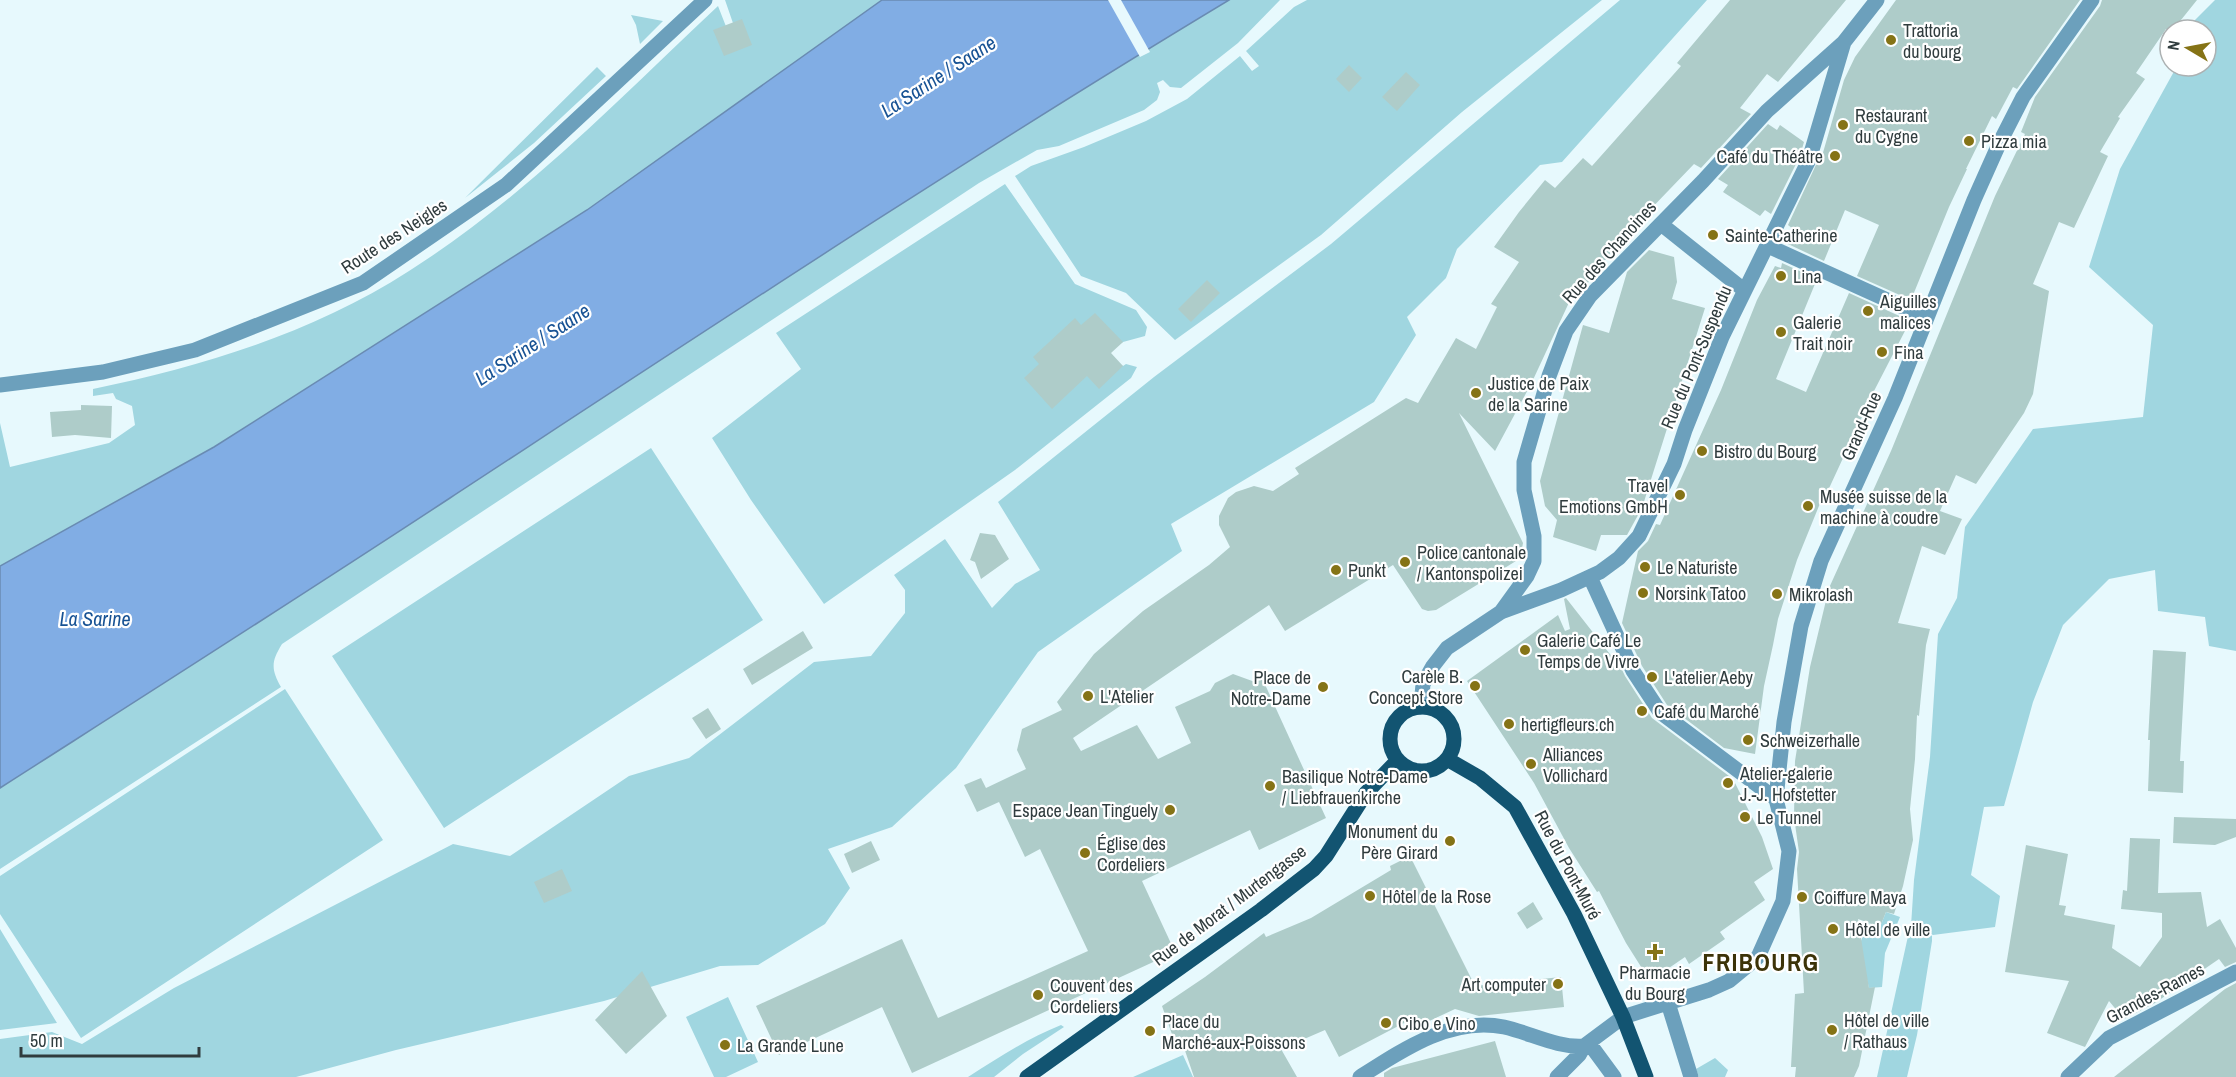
<svg xmlns="http://www.w3.org/2000/svg" width="2236" height="1077" font-family="'Archivo Narrow',sans-serif">
  <rect width="100%" height="100%" fill="#e7f9fd"/>
  <path fill="#a0d6e0" d="M725,0H883L587,210L214,447L0,566V423L10,467L109,443L135,425L132,406L116,399L113,393L93,396V389C203,366 313,333 409,271C524,198 620,98 718,6L727,29L734,26Z
    M1229,0H1280L1238,43L1181,88L1170,87L1163,80L1157,83L1160,92L1157,100L1144,110L1059,146L1037,150L979,183L282,644C271,662 271,669 281,687L0,869V788C150,692 301,596 450,498C708,329 965,159 1229,0Z
    M1307,0H1602L1462,112L1321,235L1175,340L1126,293L1081,276L1015,176L1031,166L1084,147L1146,121L1187,99L1240,56L1252,71L1259,66L1246,51L1294,7Z
    M1620,0H1707L1562,162L1540,165L1457,249L1446,278L1407,317L1416,335L1374,402L1171,524L1182,551L1038,652L956,768L892,827L828,849L850,888L825,924L758,965L720,966L604,1001L396,1050L296,1077H0V1039L52,1032L82,1044L174,988L453,844L510,856L629,776L689,758L814,662L871,656L905,613V590L894,575L945,539L992,608L1015,584L1040,570L998,502L1154,377L1331,244Z
    M2215,0H2236V651L2209,646L2205,617L2158,611L2155,570L2109,579L2063,625L2033,702L2004,806L1984,807L1971,875L2000,896L1995,927L1933,935L1921,928L1932,936V941L1917,1035L1907,1077H1877L1910,927L1919,928L1911,926L1914,880L1930,757L1938,634L1957,598L1965,527L2033,429L2143,417L2153,325L2089,267L2120,169L2177,66H2206V30H2187V28Z
    M631,15L663,21L640,44L636,25Z
    M597,67L606,76L534,143L465,198Z
    M1005,184L1075,284L1136,310L1147,327L1145,336L1123,342L1105,354L1123,366L1126,364L1137,367L1131,378L1015,470L824,604L751,500L712,438L801,369L776,333Z
    M651,448L763,620L444,828L332,656Z
    M285,689L383,840L81,1038L0,914V876Z
    M1886,912L1900,917L1885,953L1882,987L1869,988L1859,946L1868,923L1880,927Z
    M0,929L57,1023L0,1030Z
    M728,997L758,1062L726,1077H714L686,1017Z
    M1061,1025L1064,1027L1023,1054L994,1077H968C998,1058 1028,1038 1061,1025Z
    M1183,1055L1193,1077H1133Z
    M1715,1058L1728,1070L1725,1077H1699L1696,1069Z"/>
  <path fill="#81ade4" stroke="#698bb2" stroke-width="1.5" d="M882,0H1229C965,159 708,329 450,498C301,596 150,692 0,788V566L214,447L587,210Z"/>
  <path fill="#e7f9fd" d="M1108,0H1121L1150,52L1140,57Z"/>
  <path fill="#aeccc9" d="M1730,0H1846L1778,82L1767,74L1740,108L1751,114L1701,168L1694,164L1644,216L1647,205L1587,284L1579,281L1532,382L1495,451L1459,413L1523,543L1521,554L1516,561L1436,610L1428,611L1422,609L1393,565L1285,631L1269,605L1073,738L1081,751L1137,725L1158,759L1191,743L1175,707L1210,691L1215,683L1233,674L1255,682L1262,678L1326,818L1259,850L1250,830L1142,881L1175,952L912,1073L882,1007L779,1055L756,1006L902,939L938,1018L1088,951L1040,849L1025,857L999,802L977,812L964,785L981,778L986,788L1026,769L1017,750L1022,729L1062,710L1057,702L1094,654L1143,611L1209,565L1230,547L1219,525V516L1228,498L1236,492L1254,486L1273,491L1299,474L1295,468L1406,398L1418,403L1456,338L1476,349L1497,307L1491,304L1519,262L1494,247L1519,212L1545,180L1555,188L1583,158L1592,166L1681,66L1677,63Z
    M1896,0H2080L2017,89L2013,87L1996,119L1992,116L1966,169H1967L1949,207L1911,300L1857,276L1879,225L1845,210L1824,261L1788,244L1793,229L1788,225L1821,154L1822,156L1844,80L1855,57Z
    M2102,0H2197L2173,30H2170V33L2166,29L2136,73L2145,79L2118,117L2120,118L2100,152L2108,156L2074,228L2059,222L2033,284L2049,291L2033,394L2024,413L1976,484L1956,475L1940,511L1962,519L1945,555L1922,546L1898,623L1930,629L1926,645L1919,716L1917,715L1915,759L1910,809L1913,840L1903,886L1894,914L1886,912L1880,927L1858,919L1869,988L1875,987L1859,1066L1854,1077H1795L1796,1067H1791L1795,994L1804,993L1797,869L1799,852L1794,817L1795,761L1810,667L1829,588L1891,451L1995,196L2025,134L2021,132L2035,97L2100,6Z
    M742,19L752,45L724,56L713,30Z
    M1349,65L1362,78L1349,92L1336,79Z
    M1406,72L1420,85L1397,111L1382,97Z
    M1768,124L1777,130L1780,125L1804,142L1800,156L1771,214L1765,210L1760,216L1723,192L1728,185L1718,179Z
    M1649,250L1674,257L1677,282L1672,299L1705,308L1642,508L1627,535H1601L1596,551L1553,537L1557,520L1545,506L1540,481L1583,325L1609,333L1627,272Z
    M1782,263L1817,279L1776,379L1806,392L1849,293L1906,319L1903,325L1907,327L1874,391L1825,497L1823,496L1797,560L1778,619L1773,645L1764,686L1755,754L1724,748L1667,705L1642,666L1622,623L1638,551L1648,541L1656,524L1660,525L1721,390L1757,300L1775,266L1781,268Z
    M1207,280L1220,293L1191,322L1178,309Z
    M1095,313L1123,342L1111,353L1123,366L1099,389L1087,376L1052,409L1024,378L1039,364L1033,357L1075,318L1081,325Z
    M81,405L112,406L111,438L75,435L52,437L50,412L81,410Z
    M980,533L995,535L1009,559L981,579L975,562L970,560Z
    M1566,598L1613,658L1614,653L1625,676L1652,718L1733,779L1762,837L1773,869L1754,882L1765,900L1720,932L1725,939L1689,964L1685,957L1650,981L1626,943L1599,891L1597,892L1569,848L1534,783L1467,681L1558,615L1565,631L1570,629L1564,599Z
    M803,631L813,648L752,685L743,669Z
    M2153,650L2186,652L2180,761H2184L2183,793L2148,791L2150,740H2148Z
    M708,708L721,729L706,739L692,718Z
    M2174,817L2236,819V837L2215,845L2173,843Z
    M2130,838L2160,839L2158,893L2201,892L2207,927L2220,919L2236,948V962L2225,967L2219,959L2155,1003L2124,1019L2109,1001L2085,1047L2047,1033L2069,981L2005,972L2026,845L2068,854L2059,905L2066,906L2064,915L2115,925L2112,948L2140,967L2162,937V913L2121,909L2123,890L2127,891Z
    M871,841L880,860L852,873L844,854Z
    M1410,856L1475,986L1561,977L1564,1007L1479,1016L1455,1009L1410,1030L1406,1022L1339,1057L1325,1030L1281,1049L1297,1077H1194L1180,1036L1174,1040L1162,1006L1205,977L1264,933L1266,937L1311,918L1391,870L1390,866Z
    M562,869L572,891L544,903L534,882Z
    M1533,902L1543,919L1527,929L1517,913Z
    M642,971L667,1016L626,1054L595,1020Z
    M2236,983V1077H2114L2225,989Z
    M1495,1041L1506,1077H1384V1073L1392,1068Z"/>
  <g fill="none" stroke-linecap="round" stroke-linejoin="round">
    <path stroke="#6ca0bc" stroke-width="15" d="M1661,224L1744,290
      M1768,246L1927,318
      M0,385L103,372L195,350L363,283L506,185L705,0
      M1590,577L1633,671L1660,712L1776,799
      M1501,612L1527,576L1534,561V536L1524,490V462L1549,376L1566,331L1590,296L1703,181L1767,111L1844,42
      M1421,707L1423,684L1433,666L1447,648L1501,612L1561,590L1600,572L1619,558L1639,536L1674,464L1685,430L1722,337L1809,160L1844,42L1877,0
      M1668,1003L1691,1077
      M1589,1043L1614,1077
      M1360,1077C1402,1050 1452,1016 1504,1027C1531,1033 1557,1048 1584,1046
      M1557,1077L1579,1055L1584,1046L1623,1017L1709,990L1729,981L1758,957L1783,901L1789,851L1776,799L1784,722L1801,626L1821,561L1895,398L1974,200L1999,144L2023,97L2092,0
      M2068,1077L2109,1038L2236,972"/>
    <path stroke="#125471" stroke-width="15" d="M1390 739a32 32 0 1 1 64 0a32 32 0 1 1-64 0Z
      M1447,759L1480,778L1515,807L1574,914L1623,1017L1646,1077
      M1027,1077L1261,910L1314,869L1326,856L1366,793L1398,760"/>
  </g>
  <g fill="#857316" stroke="#fff" stroke-width="2">
    <circle cx="1891" cy="40" r="6"/>
    <circle cx="1843" cy="125" r="6"/>
    <circle cx="1969" cy="141" r="6"/>
    <circle cx="1835" cy="156" r="6"/>
    <circle cx="1713" cy="235" r="6"/>
    <circle cx="1781" cy="276" r="6"/>
    <circle cx="1868" cy="311" r="6"/>
    <circle cx="1781" cy="332" r="6"/>
    <circle cx="1882" cy="352" r="6"/>
    <circle cx="1476" cy="393" r="6"/>
    <circle cx="1702" cy="451" r="6"/>
    <circle cx="1680" cy="495" r="6"/>
    <circle cx="1808" cy="506" r="6"/>
    <circle cx="1405" cy="562" r="6"/>
    <circle cx="1645" cy="567" r="6"/>
    <circle cx="1336" cy="570" r="6"/>
    <circle cx="1643" cy="593" r="6"/>
    <circle cx="1777" cy="594" r="6"/>
    <circle cx="1525" cy="650" r="6"/>
    <circle cx="1652" cy="677" r="6"/>
    <circle cx="1475" cy="686" r="6"/>
    <circle cx="1323" cy="687" r="6"/>
    <circle cx="1088" cy="696" r="6"/>
    <circle cx="1642" cy="711" r="6"/>
    <circle cx="1509" cy="724" r="6"/>
    <circle cx="1748" cy="740" r="6"/>
    <circle cx="1531" cy="764" r="6"/>
    <circle cx="1728" cy="783" r="6"/>
    <circle cx="1270" cy="786" r="6"/>
    <circle cx="1170" cy="810" r="6"/>
    <circle cx="1745" cy="817" r="6"/>
    <circle cx="1450" cy="841" r="6"/>
    <circle cx="1085" cy="853" r="6"/>
    <circle cx="1370" cy="896" r="6"/>
    <circle cx="1802" cy="897" r="6"/>
    <circle cx="1833" cy="929" r="6"/>
    <path d="M1652 943h6v6h6v6h-6v6h-6v-6h-6v-6h6z"/>
    <circle cx="1558" cy="984" r="6"/>
    <circle cx="1038" cy="995" r="6"/>
    <circle cx="1386" cy="1023" r="6"/>
    <circle cx="1832" cy="1030" r="6"/>
    <circle cx="1150" cy="1031" r="6"/>
    <circle cx="725" cy="1045" r="6"/>
  </g>
  <g text-anchor="middle" dominant-baseline="central" stroke-width="4.5" stroke-linejoin="round" paint-order="stroke">
    <g font-size="18" fill="#303c3e" stroke="#fff" text-anchor="start">
      <text x="1903" y="30">Trattoria<tspan x="1903" dy="21">du bourg</tspan></text>
      <text x="1855" y="115">Restaurant<tspan x="1855" dy="21">du Cygne</tspan></text>
      <text x="1981" y="141">Pizza mia</text>
      <text x="1823" y="156" text-anchor="end">Café du Théâtre</text>
      <text x="1725" y="235">Sainte-Catherine</text>
      <text x="1793" y="276">Lina</text>
      <text x="1880" y="301">Aiguilles<tspan x="1880" dy="21">malices</tspan></text>
      <text x="1793" y="322">Galerie<tspan x="1793" dy="21">Trait noir</tspan></text>
      <text x="1894" y="352">Fina</text>
      <text x="1488" y="383">Justice de Paix<tspan x="1488" dy="21">de la Sarine</tspan></text>
      <text x="1714" y="451">Bistro du Bourg</text>
      <text x="1668" y="485" text-anchor="end">Travel<tspan x="1668" dy="21">Emotions GmbH</tspan></text>
      <text x="1820" y="496">Musée suisse de la<tspan x="1820" dy="21">machine à coudre</tspan></text>
      <text x="1417" y="552">Police cantonale<tspan x="1417" dy="21">/ Kantonspolizei</tspan></text>
      <text x="1657" y="567">Le Naturiste</text>
      <text x="1348" y="570">Punkt</text>
      <text x="1655" y="593">Norsink Tatoo</text>
      <text x="1789" y="594">Mikrolash</text>
      <text x="1537" y="640">Galerie Café Le<tspan x="1537" dy="21">Temps de Vivre</tspan></text>
      <text x="1463" y="676" text-anchor="end">Carèle B.<tspan x="1463" dy="21">Concept Store</tspan></text>
      <text x="1311" y="677" text-anchor="end">Place de<tspan x="1311" dy="21">Notre-Dame</tspan></text>
      <text x="1664" y="677">L'atelier Aeby</text>
      <text x="1100" y="696">L'Atelier</text>
      <text x="1654" y="711">Café du Marché</text>
      <text x="1521" y="724">hertigfleurs.ch</text>
      <text x="1760" y="740">Schweizerhalle</text>
      <text x="1543" y="754">Alliances<tspan x="1543" dy="21">Vollichard</tspan></text>
      <text x="1740" y="773">Atelier-galerie<tspan x="1740" dy="21">J.-J. Hofstetter</tspan></text>
      <text x="1282" y="776">Basilique Notre-Dame<tspan x="1282" dy="21">/ Liebfrauenkirche</tspan></text>
      <text x="1158" y="810" text-anchor="end">Espace Jean Tinguely</text>
      <text x="1757" y="817">Le Tunnel</text>
      <text x="1438" y="831" text-anchor="end">Monument du<tspan x="1438" dy="21">Père Girard</tspan></text>
      <text x="1097" y="843">Église des<tspan x="1097" dy="21">Cordeliers</tspan></text>
      <text x="1382" y="896">Hôtel de la Rose</text>
      <text x="1814" y="897">Coiffure Maya</text>
      <text x="1845" y="929">Hôtel de ville</text>
      <text x="1655" y="972" text-anchor="middle">Pharmacie<tspan x="1655" dy="21">du Bourg</tspan></text>
      <text x="1546" y="984" text-anchor="end">Art computer</text>
      <text x="1050" y="985">Couvent des<tspan x="1050" dy="21">Cordeliers</tspan></text>
      <text x="1844" y="1020">Hôtel de ville<tspan x="1844" dy="21">/ Rathaus</tspan></text>
      <text x="1162" y="1021">Place du<tspan x="1162" dy="21">Marché-aux-Poissons</tspan></text>
      <text x="1398" y="1023">Cibo e Vino</text>
      <text x="737" y="1045">La Grande Lune</text>
    </g>
    <g font-size="18" fill="#303c3e" stroke="#fff">
      <text transform="translate(394 236) rotate(-33)">Route des Neigles</text>
      <text transform="translate(1609 252) rotate(-48)">Rue des Chanoines</text>
      <text transform="translate(1696 357) rotate(-67)">Rue du Pont-Suspendu</text>
      <text transform="translate(1861 426) rotate(-66)">Grand-Rue</text>
      <text transform="translate(1568 865) rotate(62)">Rue du Pont-Muré</text>
      <text transform="translate(1229 905) rotate(-37)">Rue de Morat / Murtengasse</text>
      <text transform="translate(2155 993) rotate(-28)">Grandes-Rames</text>
    </g>
    <g font-size="20" font-style="italic" fill="#175294" stroke="#fff">
      <text transform="translate(938 76) rotate(-33)">La Sarine / Saane</text>
      <text transform="translate(532 344) rotate(-33)">La Sarine / Saane</text>
      <text x="95" y="618">La Sarine</text>
    </g>
    <g font-size="24" font-weight="bold" letter-spacing="1.5" fill="#3c3308" stroke="#fff">
      <text x="1761" y="962">FRIBOURG</text>
    </g>
  </g>
  <g transform="translate(2188 48) rotate(280)"><circle r="28" fill="#ffffff" stroke="#acb1b2" stroke-width="1.5"/>
  <path d="M0-4.5L10 22L0 15L-10 22Z" fill="#857316"/>
  <text y="-9" font-size="16" font-weight="bold" text-anchor="middle" fill="#303c3e">N</text>
  </g>
  <path d="M21 1047v9h178v-9" fill="none" stroke="#303c3e" stroke-width="3"/>
  <text x="30" y="1047" font-size="18" fill="#303c3e" stroke="#ffffff" stroke-width="4.5" paint-order="stroke">50 m</text>
</svg>
